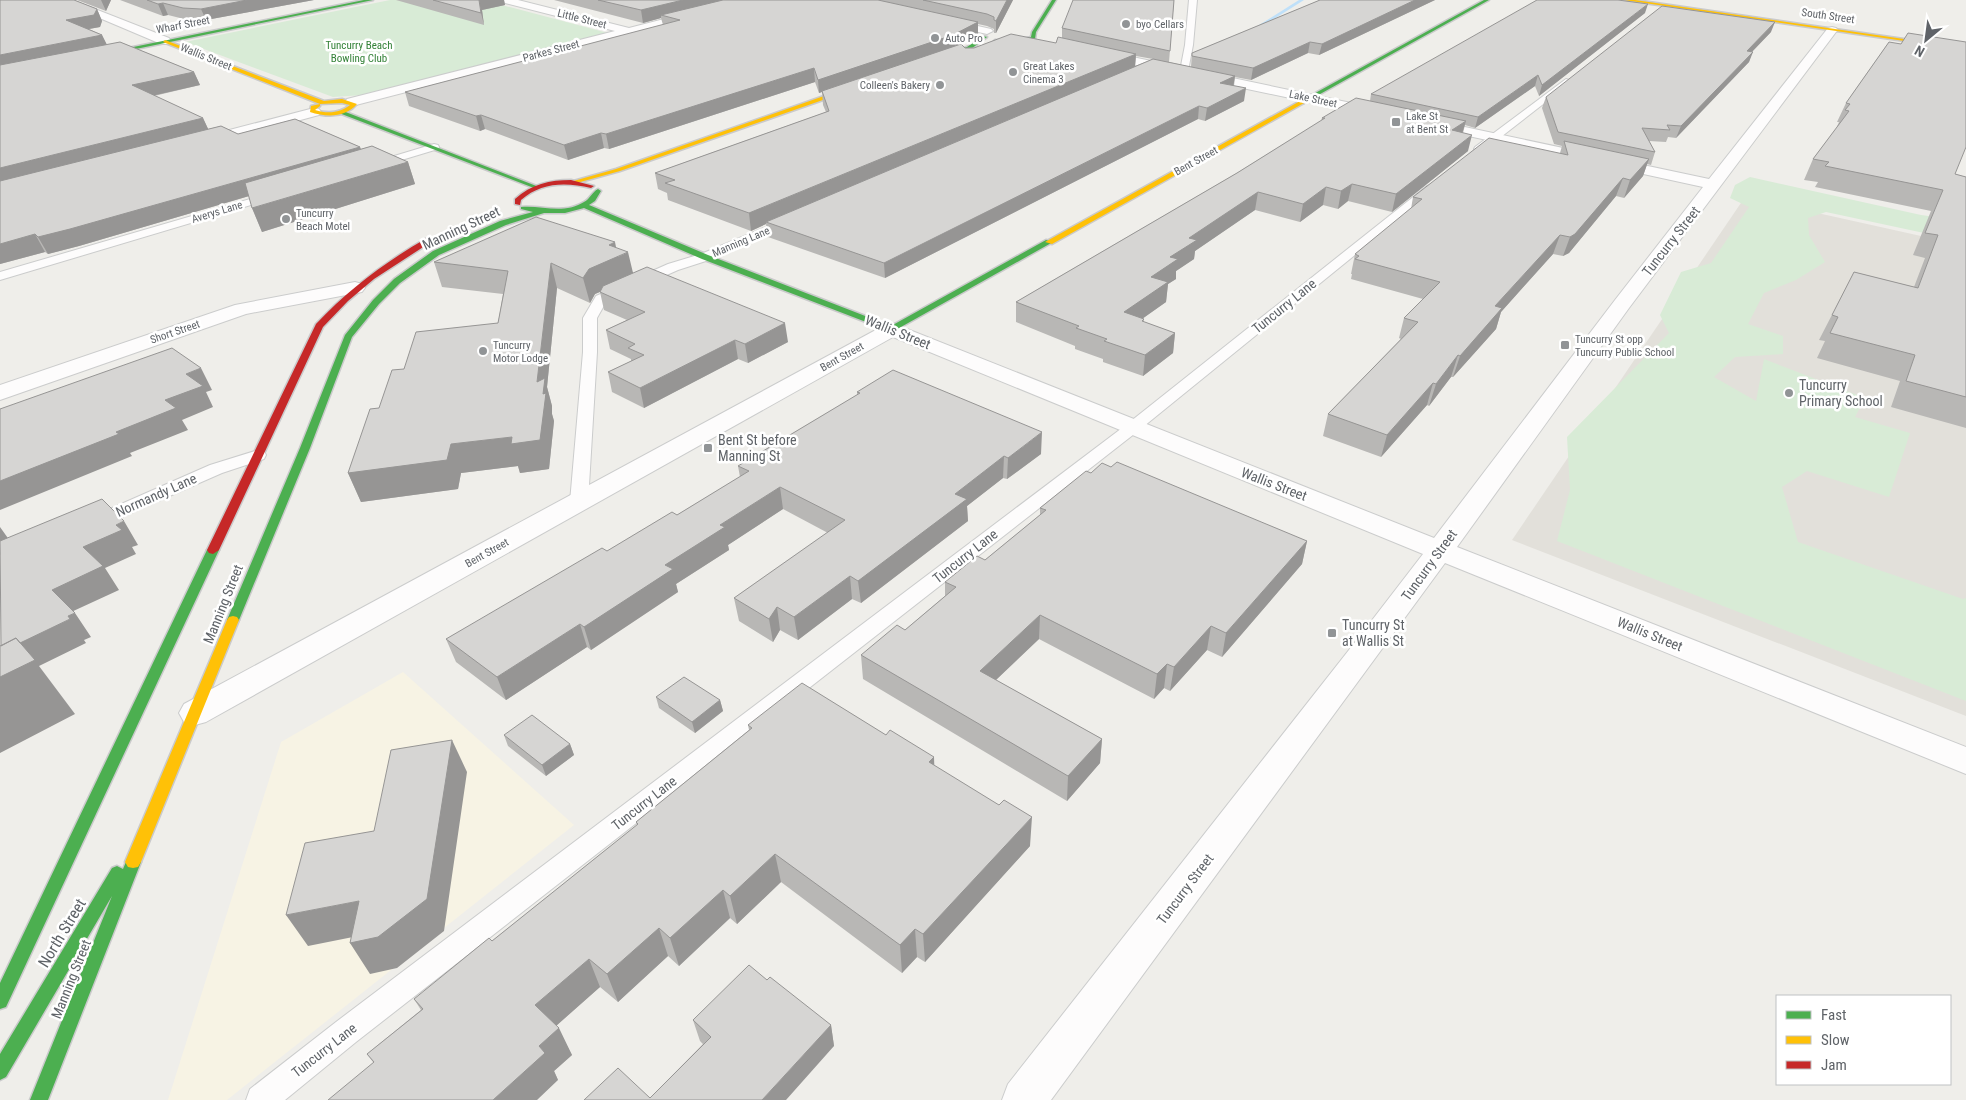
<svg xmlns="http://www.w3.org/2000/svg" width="1966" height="1100" font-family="'Roboto Condensed',sans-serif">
  <rect width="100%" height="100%" fill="#efeeea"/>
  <path fill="#f7f3e4" d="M403,672L574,825L227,1100H168L281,742Z"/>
  <path fill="#e2e0da" d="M1745,197L1966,246V716L1512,540Z"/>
  <path fill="#d8ebd6" d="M390,0H483L608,33L364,95L333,97L185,42Z
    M1750,177L1921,215L1966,221V242L1826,212L1808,218L1809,235L1825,262L1796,280L1764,293L1748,324L1783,336V354L1735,357L1714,377L1756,401L1764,359L1865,398L1855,417L1910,433L1889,497L1807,471L1782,487L1798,542L1963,599L1966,598V701L1557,541L1570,490L1567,437L1669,333L1660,315L1681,272L1711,263L1749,207L1730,198L1735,185Z"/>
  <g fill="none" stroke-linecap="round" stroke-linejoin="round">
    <path fill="#bfe0f9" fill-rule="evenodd" d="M1299,0H1304L1255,31L1251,30Z"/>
    <g stroke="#cbcccc" stroke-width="2">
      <path id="lane" d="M1189,0H1197L1193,45L1188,71L1184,74L1180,71L1185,45Z
        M1566,79L1569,80V84L1483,151H1475L1474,149L1475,147Z
        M434,144L438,145L439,147L438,149L375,168L370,165L371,163Z
        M1431,185L1437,188L1435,190L1138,431L356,1042L285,1100H246L250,1089L336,1022L1126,425L1427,186Z
        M274,192L278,193L280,195L278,197L0,280V272Z
        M790,217L796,221L794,224L709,260L678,270L606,302L597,318V352L588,502L585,506L579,507L573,506L570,502L583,352V318L596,296L668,264L701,254Z
        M258,450L264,451L266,455L264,459L222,473L99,527L93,529L87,527L84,523L87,519L210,465Z"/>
    </g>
    <g stroke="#cbcccc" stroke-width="2">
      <path id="street" d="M57,0H72L169,38L171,41L169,44H161Z
        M500,0H518L629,28L738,0H756L755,2L352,106L345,102L347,99L615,31L501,2Z
        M942,18L991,29L993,31L987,34L938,23L936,21Z
        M1832,27L1836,28L1838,30L1836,32L1629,308L1457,547L1966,747V774L1445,563L1051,1100H1002L1008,1084L1356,641L1423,554L893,337L206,722L195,725L184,722L179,713L184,704L885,325L892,323L1434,538L1615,300L1703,187L1427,127L1422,126L1420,123L1422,120L1427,119L1709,179L1828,28Z
        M1099,50L1380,109L1385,110L1387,113L1385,116L1380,117L1095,57L1093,54Z
        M314,108L319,109L321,112L319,115L200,147L195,145L192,142L195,139Z
        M355,282L362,284L365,288L362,292L246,314L0,400V385L235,305Z"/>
    </g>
    <g stroke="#cacacb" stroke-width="3">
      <path id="fast" d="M364,0H373L97,57L94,55Z
        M1052,0H1056L1036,32L1035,39L1014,43L993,42L995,40L1014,41L1031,37L1032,32Z
        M1484,0H1489L1304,103L1299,102Z
        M983,36L987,37L971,49L934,62L929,61L967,47Z
        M339,111H343L539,187L534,188L339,113Z
        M598,189L601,191L595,201L589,205L708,255L891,326L1046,240L1053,242L892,332L702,259L584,208L565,213H544L506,225L439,255L400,283L379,304L352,337L310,448L239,620L237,623H229L227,620L300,448L345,335L373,300L394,279L433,251L500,221L533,212L521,209V207C542,205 563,215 584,202C590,199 592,192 598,189Z
        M213,546L219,550L6,1007L0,1009V983L207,550Z
        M133,856L138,857L141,862L48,1100H30L112,896L6,1077L0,1080V1054L112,868L117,866L123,869L128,857Z"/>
    </g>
    <g stroke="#cacacb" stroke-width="3">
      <path id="slow" d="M1624,0H1635L1966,48V50Z
        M165,40L324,101L342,99L357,104C345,118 326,117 310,112L311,106L320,104L163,42ZM342,103L350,105C340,113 328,114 315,110L320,106V104Z
        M858,84L860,87L620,171L573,184L570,182L616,169Z
        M1302,100L1304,103L1052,244L1045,242Z
        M233,616L237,617L239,620L141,862L138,867L133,868L128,867L125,862L227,620L229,617Z"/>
    </g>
    <g stroke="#cacacb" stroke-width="3">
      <path id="jam" d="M571,180L594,186L591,188C566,182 541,182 521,200L520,205L515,204V199C531,184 550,180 571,180Z
        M427,238L434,240L374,279L348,301L323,327L219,550L213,554L209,553L207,550L316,324C349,289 385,262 427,238Z"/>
    </g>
    <use href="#lane" fill="#fdfcfc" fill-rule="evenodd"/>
    <use href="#street" fill="#fdfcfc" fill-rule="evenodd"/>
    <use href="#fast" fill="#4caf50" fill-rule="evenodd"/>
    <use href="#slow" fill="#ffc107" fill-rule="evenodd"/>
    <use href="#jam" fill="#c62828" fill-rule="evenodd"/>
  </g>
  <path fill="#b8b7b5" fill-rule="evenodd" d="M0,0H74L97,9L102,21L100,27L89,29L102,35L107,45L120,42L194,72L200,85L154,96L203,118L208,129L221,126L238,134L295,119L360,147L361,149L372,146L408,162L415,184L262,232L252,208L249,196L79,246L48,254L45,252L0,264Z
    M77,0H111L106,11Z
    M120,0H314L206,20H188L168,15L163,16Z
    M396,0H504L505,5L482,10L484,25Z
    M554,0H1013L996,33H994V29L987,26L978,24V34L958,45L965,48L1056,43L1062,38V28L1174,0L1169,62L1191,67L1192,53L1320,0H1435L1319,55L1308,53L1251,80L1235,77L1234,86L1244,101L1205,121L1198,119L885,278L768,237L766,224L751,231L668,200L667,193L658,189L655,173L826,112L823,105L822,92L819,93L815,82L609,149L604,148L568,160L485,129L480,131L409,106L405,92L663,25L661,18L643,23ZM1136,56L1153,59L1135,66Z
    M1645,13L1539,96L1535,86L1475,128L1465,125L1463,133L1468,151L1392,212L1348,201L1338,209L1323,205L1300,222L1255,210L1195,251L1194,259L1176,271V279L1168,284L1166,302L1142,319H1144V322L1175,333L1173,353L1143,376L1103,362V359L1075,349V346L1016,322V302L1237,173L1321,121L1322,118L1370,101L1371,94Z
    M1771,32L1752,52L1749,62L1676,138L1668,137L1666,142L1649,141L1655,152L1651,165L1647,164L1643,176L1624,198L1616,196L1569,253L1563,256L1553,254L1501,312L1496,329L1453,377H1451L1429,406L1427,405L1381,457L1323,436L1328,414L1401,339L1399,338L1404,318L1423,299L1351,279L1352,274H1351L1355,254L1411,209L1413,197L1560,153L1562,146L1554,144L1542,108L1546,97Z
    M1889,42L1955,174L1966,177V428L1891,407L1900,381L1817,358L1825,341L1819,340L1854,272L1914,287L1925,258L1913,255L1931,211L1815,187L1818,182L1804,180L1813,159L1836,129L1839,122H1837L1846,103Z
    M617,248L633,273L788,342L748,363L738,359L644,408L612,392L608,372L631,361V359L610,349L606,330L627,320L604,310L600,292L595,294L590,303L557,288L547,387L552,406V414L554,421L549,469L520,473L518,466L461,473L458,489L361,502L348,473L379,408L404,369L498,323L503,294L442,287L434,262Z
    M857,392L1041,454L1007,479L1003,478L967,506L968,521L861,603L852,599L798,640L780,630L773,642L739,621L734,598L828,533L783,509L728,545L729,550L676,584L678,592L591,650L587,647L506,700L456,662L446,639L607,551L677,515L740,477L738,466L857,395Z
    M1091,473L1307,541L1302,564L1222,657L1207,650L1170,691L1164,688L1154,699L1039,639L996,680L1102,739L1100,763L1067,801L863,679L861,655L905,630L945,596V582L985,560L1040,515V508Z
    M656,697L720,700L723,711L695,733L659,708Z
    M748,725L934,765L1030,846L925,962L917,957L902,973L781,882L737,924L730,918L679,966L668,956L618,1002L600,987L556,1026L572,1055L554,1071L558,1080L373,1062L367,1054L421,1010L414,999L492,941L637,825L636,822L749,730Z
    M504,735L570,744L574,755L546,776L508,746Z
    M767,980L831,1025L834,1046L650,1098L703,1044L700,1041L693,1020Z"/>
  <path fill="#969594" d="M101,0H111L106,11Z
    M247,0H314L206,20L201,9Z
    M479,0H504L505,5L482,10L484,25L481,13Z
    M683,0H730L661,15V18L643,23L641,10Z
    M1007,0H1013L996,33V21Z
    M1415,0H1435L1319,55L1322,44Z
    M163,3L168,15L163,16L158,4Z
    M1648,4L1645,13L1539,96L1542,85Z
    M97,9L102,21L100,27L72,32L66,20Z
    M978,22V34L953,47L819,93L818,80Z
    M1775,22L1771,32L1743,61L1747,51Z
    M102,35L108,47L0,69V55Z
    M1310,42L1308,53L1251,80L1253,68Z
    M1753,52L1749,62L1676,138L1681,126Z
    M1136,54L1135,67L766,222V224L751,231L749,213Z
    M814,68L815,82L609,149L606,134Z
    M194,72L200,85L138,99L132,85Z
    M1538,75L1535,86L1475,128L1478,117Z
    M1235,76L1233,88L1220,83Z
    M1246,88L1244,101L1205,121L1207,108Z
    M1199,106L1198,119L885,278L884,263Z
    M481,115L485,129L480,131L476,116Z
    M203,118L210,133L0,186V168Z
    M1466,121L1461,137L1452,130Z
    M601,133L604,148L568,160L564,145Z
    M1472,135L1468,151L1392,212L1396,194Z
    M360,147L365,162L79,246L48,254L38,237Z
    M1649,159L1643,176L1624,198L1630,180Z
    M408,162L415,184L262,232L252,208Z
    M1623,178L1616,196L1569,253L1563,256L1570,237Z
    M1352,184L1348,201L1338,209L1341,191Z
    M1326,187L1323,205L1300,222L1303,204Z
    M1258,192L1255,210L1195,251L1194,259L1176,271V279L1168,284L1166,302L1122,333L1124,312L1151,277L1189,238Z
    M35,234L45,252L0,264V244Z
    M1560,235L1553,254L1501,312L1496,329L1453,377L1460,356L1495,306Z
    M615,242L618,257L628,252L634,277L595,294L590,303L583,278L589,269L609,245Z
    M551,263L557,288L547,387L552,406V414L554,421L549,469L520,473L518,466L461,473L458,489L361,502L348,473L451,444L512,437L537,382Z
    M785,323L788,342L748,363L745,344Z
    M1175,333L1173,353L1143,376L1145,355Z
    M735,340L738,359L644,408L640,388Z
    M1458,355L1451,377L1429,406L1436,384Z
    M201,368L212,390L206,392L213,407L182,420L188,430L130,453L132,456L0,510V481L116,432L165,400L186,374Z
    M1433,383L1427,405L1381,457L1387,435Z
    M1042,432L1041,454L1007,479L1008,458Z
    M1004,456L1003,478L967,506L968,521L861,603L858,581L955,494Z
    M780,487L783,509L728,545L729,550L676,584L678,592L591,650L584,627L665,565L720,525Z
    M124,521L138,545L132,547L136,554L105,568L119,590L69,613L52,590L83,547L116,525Z
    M0,527L15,548L0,555Z
    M1307,541L1302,564L1222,657L1226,633Z
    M850,576L852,599L798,640L794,617Z
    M777,607L780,630L773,642L769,619Z
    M75,613L91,637L84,640L68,616Z
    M1040,615L1039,639L980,695V671Z
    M70,619L86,643L39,666L75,714L0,753V677L4,650Z
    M580,624L587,647L506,700L497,677Z
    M1211,626L1207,650L1170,691L1174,667Z
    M1167,664L1164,688L1154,699L1157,674Z
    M720,700L723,711L695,733L692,722Z
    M1102,739L1100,763L1067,801L1068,776Z
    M452,740L467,772L444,931L397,968L370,974L350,943Z
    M570,744L574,755L546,776L542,765Z
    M934,757L935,786L929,762Z
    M1032,817L1030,846L925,962L923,934Z
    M775,854L781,882L737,924L730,896Z
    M723,890L730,918L679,966L670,938Z
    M359,901L378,932L308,946L286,915Z
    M659,928L668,956L618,1002L607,974Z
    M915,929L917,957L902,973L900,945Z
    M589,959L600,987L548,1033L535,1005Z
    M831,1025L834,1046L786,1100H762Z
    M559,1028L572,1055L554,1071L558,1080L537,1100H493L539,1046Z"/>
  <path fill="#d6d5d3" stroke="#969594" d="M0,0H74L97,9L94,15L66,20L102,35L0,55Z
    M147,0H247L201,9L183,8L163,3L158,4Z
    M433,0H479L481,13Z
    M598,0H683L641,10Z
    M723,0H878L978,22L953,35L818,80L814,68L606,134L601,133L564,145L481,115L476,116L405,92L680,20L661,15Z
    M923,0H1007L996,21L994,20V17L987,14Z
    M1073,0H1174L1170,51L1062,28Z
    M1320,0H1415L1322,44L1310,42L1253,68L1192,56V53Z
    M1537,0H1618L1648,4L1542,85L1538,75L1478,117L1371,94Z
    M1662,6L1775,22L1747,51L1753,52L1681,126L1667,125L1670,130L1642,128L1655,152L1558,132L1546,97Z
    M1908,33L1966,42V147L1955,174L1966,177V397L1906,381L1915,355L1830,333L1838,317L1832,315L1854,272L1918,288L1938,235L1925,233L1943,190L1825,166L1829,162L1813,159L1849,111L1845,110L1850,104L1846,103L1889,42L1901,44Z
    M1011,34L1056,43L1058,37L1136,54L749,213L665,183L675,180L655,173L829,111L822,91L961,44L965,48H974Z
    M120,42L194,72L132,85L203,118L0,168V65Z
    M1153,59L1235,76L1220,83L1246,88L1207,108L1199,106L884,263L766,222Z
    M1356,98L1466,121L1452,130L1472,135L1396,194L1352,184L1341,191L1326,187L1303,204L1258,192L1189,238L1197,240L1170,257L1178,259L1151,277L1168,282L1124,312L1144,319L1142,321L1175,333L1145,355L1104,341L1107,339L1076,328L1079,326L1016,302L1237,173L1325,118H1322Z
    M295,119L360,147L70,229L38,237L35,234L0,244V181L221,126L238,134Z
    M1489,138L1568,155L1564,141L1649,159L1630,180L1623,178L1575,234L1570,237L1560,235L1495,306L1502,308L1460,356L1458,355L1436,384L1433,383L1387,435L1328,414L1418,322L1404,318L1440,282L1355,259L1359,256L1355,254L1422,199L1413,197Z
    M372,146L408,162L252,208L245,183Z
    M536,217L615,242L609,245L628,252L589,269L583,278L551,263L537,382L545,378L543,394L546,393L540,440L511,444L512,437L451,444L447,460L348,473L370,409L379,408L392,370L404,369L416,332L498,323L508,271L434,262Z
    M647,267L785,323L745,344L735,340L640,388L608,372L644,355L628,348L635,344L606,330L645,312L600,292L603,286Z
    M172,348L201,368L186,374L203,386L165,400L176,408L116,432L119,434L0,481V409Z
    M893,370L1042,432L1008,458L1004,456L955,494L967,499L858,581L850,576L794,617L777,607L769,619L734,598L845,520L780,487L720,525L725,527L665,565L673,569L584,627L580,624L497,677L446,639L602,548L607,551L672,512L677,515L749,471L738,466L860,393L857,392Z
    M1117,462L1307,541L1226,633L1211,626L1174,667L1167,664L1157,674L1040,615L980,671L1102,739L1068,776L861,655L897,625L905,630L956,587L945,582L977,556L985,560L1046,510L1040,508L1086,471L1091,473L1102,463L1111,467Z
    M102,499L124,521L116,525L122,530L83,547L103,566L52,590L75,613L68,616L70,619L20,643L16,638L1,646L0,541Z
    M16,638L35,660L0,677V646Z
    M684,677L720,700L692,722L656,697Z
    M802,683L886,735L890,730L934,757L929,762L999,805L1004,800L1032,817L923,934L915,929L900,945L775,854L730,896L723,890L670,938L659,928L607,974L589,959L535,1005L559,1028L539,1046L545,1053L493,1100H328L374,1062L367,1054L423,1009L414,999L489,938L492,941L638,824L636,822L752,728L748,725Z
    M532,715L570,744L542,765L504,735Z
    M452,740L427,899L378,937L350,943L359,901L286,915L305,843L374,831L391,750Z
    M749,965L767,980L770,977L831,1025L762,1100H584L618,1068L650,1098L711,1037L693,1020Z"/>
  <g fill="#919496" stroke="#fff" stroke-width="2">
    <circle cx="1126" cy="24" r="5"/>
    <circle cx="935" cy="38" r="5"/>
    <circle cx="1013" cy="72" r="5"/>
    <circle cx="940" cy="85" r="5"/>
    <rect x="1391" y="117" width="10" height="10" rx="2.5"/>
    <circle cx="286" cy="219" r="5"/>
    <rect x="1560" y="340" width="10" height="10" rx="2.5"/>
    <circle cx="483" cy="351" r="5"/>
    <circle cx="1789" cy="393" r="5"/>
    <rect x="703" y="443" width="10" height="10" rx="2.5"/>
    <rect x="1327" y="628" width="10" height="10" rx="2.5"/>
  </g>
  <g text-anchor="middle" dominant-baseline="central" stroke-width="5" stroke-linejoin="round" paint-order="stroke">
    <g font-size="11" fill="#5f6368" stroke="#fff">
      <text transform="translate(1828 16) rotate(8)">South Street</text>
      <text transform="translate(582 19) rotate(14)">Little Street</text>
      <text transform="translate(183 25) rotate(-11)">Wharf Street</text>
      <text transform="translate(551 51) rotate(-15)">Parkes Street</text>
      <text transform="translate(206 57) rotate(22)">Wallis Street</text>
      <text transform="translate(1313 99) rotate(12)">Lake Street</text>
      <text transform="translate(1196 161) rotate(-29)">Bent Street</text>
      <text transform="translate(217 212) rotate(-17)">Averys Lane</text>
      <text transform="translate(741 242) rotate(-23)">Manning Lane</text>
      <text transform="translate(175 332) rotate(-19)">Short Street</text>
      <text transform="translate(842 357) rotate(-29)">Bent Street</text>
      <text transform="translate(487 553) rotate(-29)">Bent Street</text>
    </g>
    <g font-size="11" fill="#5f6368" stroke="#fff" text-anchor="start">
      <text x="1136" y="24">byo Cellars</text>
      <text x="945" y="38">Auto Pro</text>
      <text x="1023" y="66">Great Lakes<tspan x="1023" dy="13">Cinema 3</tspan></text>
      <text x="930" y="85" text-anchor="end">Colleen's Bakery</text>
      <text x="1406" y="116">Lake St<tspan x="1406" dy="13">at Bent St</tspan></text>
      <text x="296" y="213">Tuncurry<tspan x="296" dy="13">Beach Motel</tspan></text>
      <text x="1575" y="339">Tuncurry St opp<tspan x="1575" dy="13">Tuncurry Public School</tspan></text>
      <text x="493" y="345">Tuncurry<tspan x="493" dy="13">Motor Lodge</tspan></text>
    </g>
    <g font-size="11" fill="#348238" stroke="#fff">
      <text x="359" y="45">Tuncurry Beach<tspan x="359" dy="13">Bowling Club</tspan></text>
    </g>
    <g font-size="14" fill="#5f6368" stroke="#fff">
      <text transform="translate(461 228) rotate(-25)">Manning Street</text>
      <text transform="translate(1671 241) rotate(-52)">Tuncurry Street</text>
      <text transform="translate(1284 306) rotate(-39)">Tuncurry Lane</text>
      <text transform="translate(898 332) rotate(22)">Wallis Street</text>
      <text transform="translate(1274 484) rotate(21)">Wallis Street</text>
      <text transform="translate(156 495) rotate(-24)">Normandy Lane</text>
      <text transform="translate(965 556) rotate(-38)">Tuncurry Lane</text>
      <text transform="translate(1429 565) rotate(-54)">Tuncurry Street</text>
      <text transform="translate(223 604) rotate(-68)">Manning Street</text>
      <text transform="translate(1650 634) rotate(22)">Wallis Street</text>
      <text transform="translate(644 803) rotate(-38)">Tuncurry Lane</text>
      <text transform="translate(1185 889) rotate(-53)">Tuncurry Street</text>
      <text transform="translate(71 979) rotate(-68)">Manning Street</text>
      <text transform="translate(324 1050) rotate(-38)">Tuncurry Lane</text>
    </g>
    <g font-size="14" fill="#5f6368" stroke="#fff" text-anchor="start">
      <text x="1799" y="385">Tuncurry<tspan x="1799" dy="16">Primary School</tspan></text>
      <text x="718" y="440">Bent St before<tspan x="718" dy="16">Manning St</tspan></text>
      <text x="1342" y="625">Tuncurry St<tspan x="1342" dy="16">at Wallis St</tspan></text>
    </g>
    <g font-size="16" fill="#5f6368" stroke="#fff">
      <text transform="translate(62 933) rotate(-59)">North Street</text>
    </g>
  </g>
  <rect x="1776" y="995" width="175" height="90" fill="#ffffff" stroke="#bfc1c3"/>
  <rect x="1786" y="1011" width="25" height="8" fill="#4caf50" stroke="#bfc1c3"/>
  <text x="1821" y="1020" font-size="15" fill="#5f6368">Fast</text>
  <rect x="1786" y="1036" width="25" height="8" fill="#ffc107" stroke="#bfc1c3"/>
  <text x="1821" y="1045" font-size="15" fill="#5f6368">Slow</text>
  <rect x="1786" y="1061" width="25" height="8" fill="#c62828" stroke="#bfc1c3"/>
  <text x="1821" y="1070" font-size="15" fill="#5f6368">Jam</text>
  <g transform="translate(1926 40) rotate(209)" stroke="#ffffff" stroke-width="4" paint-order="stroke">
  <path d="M0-4L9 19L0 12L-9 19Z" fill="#5f6368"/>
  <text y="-8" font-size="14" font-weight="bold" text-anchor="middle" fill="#5f6368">N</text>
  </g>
</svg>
